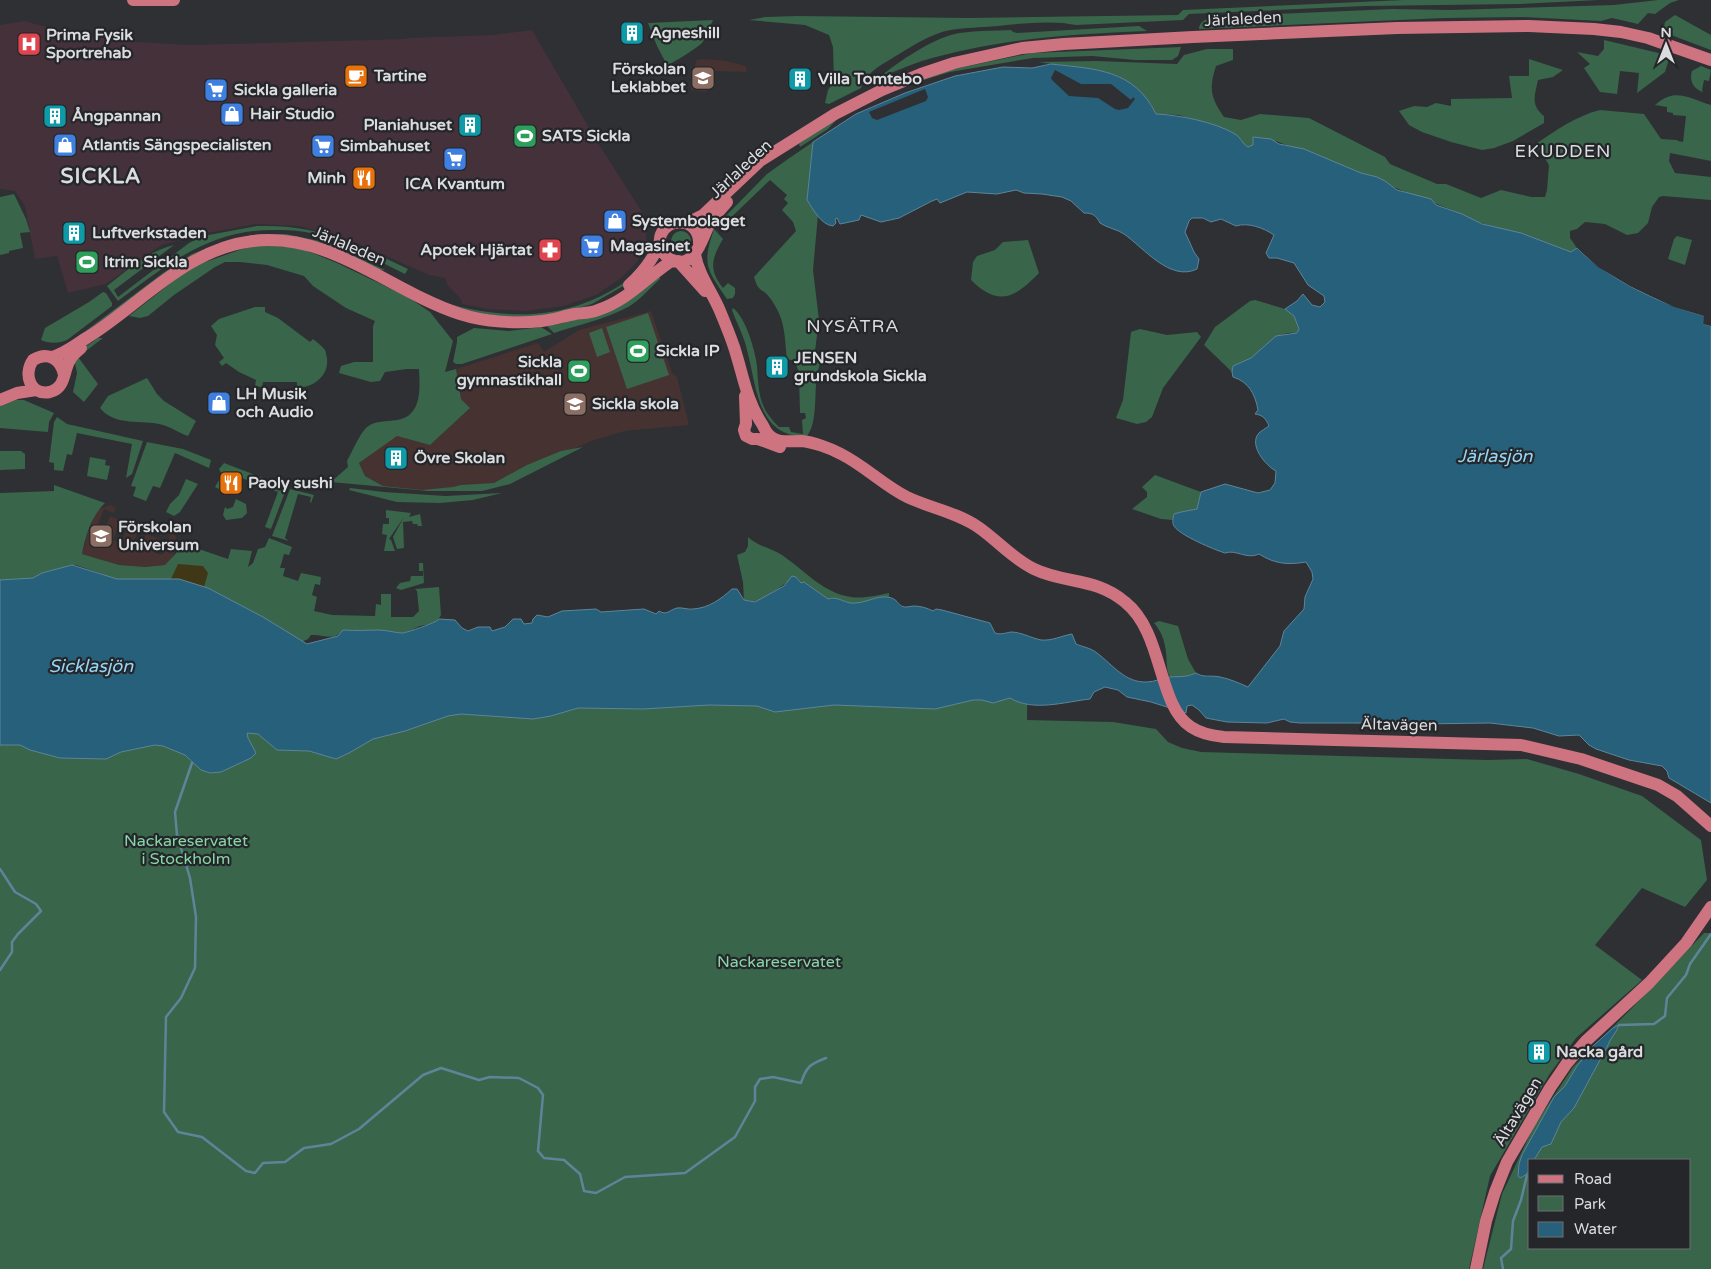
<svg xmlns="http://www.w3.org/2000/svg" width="1711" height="1269" font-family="'Varela Round',sans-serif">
  <rect width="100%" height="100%" fill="#2e3034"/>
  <path fill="#44313a" d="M24,21L74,34L137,42L190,45L405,39L409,38L491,35L532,30L598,143L646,218V241L642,254L636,263L621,278L596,295L564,306L526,311L487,309L462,304L460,298L448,286L445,278L429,275L354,242L332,235L299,226L256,224L202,234L162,245L106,284L68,293L57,256L35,259L25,206L15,191L0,189V25Z"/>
  <path fill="#463231" d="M704,59L727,61L746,66L747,72L713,71V83H706V92L691,90L696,60Z
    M651,311L672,373L677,377L689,425L625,431L591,441L492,487L422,490L383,486L365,476L359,463L387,442L397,436L430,445L470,408L461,399L456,369L538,343L544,352L579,330Z
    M110,505L116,508L114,513L104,509L96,530L103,533L110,516L121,520L113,540L121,544L129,523L139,527L132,548L140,551L146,534L160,539L155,553L162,555L170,535L149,526L150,523L173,533L176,537L174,553L172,559L165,565L145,567L119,565L82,554L87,535L97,510Z"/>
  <path fill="#39654b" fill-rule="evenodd" d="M1404,0H1599L1519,4L1365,6L1189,14L1183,20L1076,25C1050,19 1011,25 984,27C970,28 955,28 942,32C924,38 907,49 891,59C879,66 865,74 861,88L829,104L825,103L828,90L834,81L833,47L829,35L805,25L749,20L765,17L797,16L970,18L1178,15L1183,10Z
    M1658,0H1679L1670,3L1655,14L1648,13L1638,24L1612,18L1601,21L1522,17L1444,18L1199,29C1200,15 1221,17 1232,16L1393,9L1450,10L1614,5Z
    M1675,15L1711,35V50L1663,32L1665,22Z
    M713,20C709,28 707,36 702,43C698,47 672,64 667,65L657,46L648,23Z
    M1139,26L1147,31C1069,34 997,39 922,61C907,66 893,72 879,78C893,65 927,43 945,37C962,30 993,31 1011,30L1013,32L1017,33Z
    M1604,40L1667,55L1668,62L1665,72L1637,93L1639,73L1620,71L1617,94L1600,92L1584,68L1590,64L1577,52L1598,56L1604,49Z
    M1181,47L1178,56L1172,60H1135L1092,56L1033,58L950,72L904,86L861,106L838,118L828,129L800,147L799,144L830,121L874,97L949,70L1032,53Z
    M1207,49H1233V60L1216,66C1209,88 1210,97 1224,117L1241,120L1260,114L1309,118L1385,157L1390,164L1437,184H1446L1481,198L1501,190L1531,197H1545L1547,190L1549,165L1536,144C1556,130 1576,116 1600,110L1644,114L1661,139L1677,140L1678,141L1683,142L1686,116L1673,115V113L1667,112V107L1655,105C1675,87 1688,98 1711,105V161L1670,153L1669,161L1675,173L1711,177V200L1663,196L1659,197L1652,207L1648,223L1638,233L1627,235L1605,224L1585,222L1577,229L1570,231V238L1577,248L1571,252L1475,221L1452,210L1276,141L1253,140V145L1248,147L1243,145L1235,134L1179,115L1156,114L1151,104L1052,64L1038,62L1097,61L1177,64L1184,55Z
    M1529,59L1563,70L1553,77L1538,80C1535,95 1530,105 1544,116V123L1513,141L1494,148L1482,150L1451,142L1422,132L1409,125L1399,111L1414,106L1427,107L1436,103L1451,106V99L1512,98L1509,76H1529Z
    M1701,66L1711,70L1709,81L1704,80L1702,90L1703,92C1693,89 1689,80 1692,71Z
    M813,142L807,200L818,215L813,270L819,320L815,351L822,357C820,363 818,369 817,376C814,392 818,425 806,437C756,436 757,386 747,350C744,336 737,324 732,310L733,308C746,318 755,350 757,366C758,379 758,393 763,405C766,413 773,421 779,427H789L791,432L803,434L802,420L806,418L805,413H800L799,373L795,361L787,359C784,334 786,320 770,298C762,287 759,294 754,277L796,231L793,222L782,210L788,203L784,199L787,195L770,180L719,229L716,226L767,174L788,159Z
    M14,194L26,219L30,232L20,233L23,248L9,251V253L0,255V197Z
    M257,226C270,226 283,226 296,228C336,233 372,252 408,269L405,274C378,261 350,246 322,236C307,231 292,230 277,230C211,228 168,264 118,301L107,286C128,270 148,251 174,245L114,290L118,297L189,243L203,236Z
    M714,229L723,239C712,258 708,269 723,288L728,283L735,288V294L733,298L727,299C706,269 702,264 714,229Z
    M671 241a10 10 0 1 1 20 0a10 10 0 1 1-20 0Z
    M259,234H286L324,242L385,270H379L327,246L238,240L125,304L68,344L163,273L192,254L228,240Z
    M1677,236L1692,240L1685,265L1668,259L1674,239Z
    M1028,240L1039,273C1015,298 998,307 971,280L973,262L977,256L995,250L1003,242Z
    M267,244L303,249L337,263L408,297L430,312L453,341L445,372L456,369L461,399L470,408L430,445L397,436L359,463L365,476L383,486L422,490L453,487L461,485L494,483L527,465L561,451L583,447L510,484L482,491H428L331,482L348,467L347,461C352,452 360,433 367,427C376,420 386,422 397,420C422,416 420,389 419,369H407L385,372L380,381L371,382L339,373L341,366L354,362H373V326L375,321L346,308L313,286L304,276L267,265L240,262H225L215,267L174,295L148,316L140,318L129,316L191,267L248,247Z
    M659,275L660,279C650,288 640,300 628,307C606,319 578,325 554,333L547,326L563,323Z
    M625,282V285L592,304L572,310L539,316H497L451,307L446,303C509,321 569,320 625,282Z
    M103,292L106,293L112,303V306L67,340C60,343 49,344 41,340L45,328L89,302Z
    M1255,300L1285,309L1294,316L1299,330L1296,333C1274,331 1268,348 1252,358C1246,361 1239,363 1233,366L1232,372L1204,345L1215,327L1250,301Z
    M255,307H265V312L278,318L310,342L313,339C317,342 322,346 325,350C326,352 326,355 327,358C329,376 314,387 297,388V382H263L262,387L255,386L256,380L239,372L226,363L222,366L219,362L224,358L215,345L217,335L211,326L219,319Z
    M648,313L669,375L627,389L606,327Z
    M541,327L552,334L462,364H456L453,362L457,342V337L474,328L509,331Z
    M602,328L610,352L597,357L589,333Z
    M1140,329L1167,335L1197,332L1201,337L1163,388L1152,417L1146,422L1137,424L1116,418L1123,400L1131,332Z
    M98,338H103L78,357L98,384L84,402L73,392L77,373L74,358L85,347Z
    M147,378L157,394L164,401L196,421L188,436C179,433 171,427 163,425C142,419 115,427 100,408L108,396Z
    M16,400H24L54,413L49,422L48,432L0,428V406Z
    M57,417L67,424L143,441L132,474L126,478L132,444L77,433L72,455L67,454L63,471L54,470V463L49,462L54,422Z
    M147,442L183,449L211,460L209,468L175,453L160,488L153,486L146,501L133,496L136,487L131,486Z
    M0,451H21L25,454V469L0,470Z
    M90,457L106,460L105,465L110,466L107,480L87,476Z
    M224,463L287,487L271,529L265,527L278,492L229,473L219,489L215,487L222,475L219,469Z
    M1155,475L1201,492L1197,509L1181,512L1175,514L1173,520L1161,519L1132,509L1147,497V492L1142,487Z
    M186,479L198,484L180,512L174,516L166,512L170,504L179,495Z
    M54,485L105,503C92,515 85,537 82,554L119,565L145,567L165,565L181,548L187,545L228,559L231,549L252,551L248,567L253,563L258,549L265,547L269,538L292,547L289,555L284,554L280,568H285L283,576L298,581L301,573L321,577L320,585L315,584L312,595L317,597L314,611L332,615L375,616L376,604L381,605V594H391V617H413L419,611L417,591L415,589L439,587L441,615L436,623L420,626L405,633L344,630C332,642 325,634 311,635L308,639L299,643L179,579H129L0,604V493L54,491ZM72,565H76L105,575L42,573Z
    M350,488L384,492L446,496L502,493L473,500L440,503L397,502L349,490Z
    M290,489L314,495L311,503L310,502L311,497L298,494L285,538L289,541L272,536Z
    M236,499L246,504L247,513L242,518L226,520L223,515L225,507L227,509L233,507Z
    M386,510L411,513L409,517L420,514L422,526H418L417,524H413L412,521L403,522L404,548L397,549L393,537L404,517L389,539L391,540L395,551H384L387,535L382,534L383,524H389V518H386Z
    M748,537C757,546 771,548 782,555C804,570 823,593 851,597C863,599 878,595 889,593V597C876,598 862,606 848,603C841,601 836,597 828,599L804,582L801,583L796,577C783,583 771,597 756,601C753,602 747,600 744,600L743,582L737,555L745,552L748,546Z
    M419,563H423L424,583L401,590L396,588L400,583L410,581L411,576H423V571H419Z
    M1159,621L1178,626L1188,659L1196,673L1184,678L1170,677C1166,671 1167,660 1166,653C1165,641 1161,631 1154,623Z
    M0,658L1028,663L1027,720L1113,722L1156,729L1168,742L1182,748L1201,752L1487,760L1527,759L1579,774L1642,796L1701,840L1707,880L1685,907L1642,888L1595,945L1642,980L1576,1038L1549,1075L1490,1176L1469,1269H0Z
    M1704,933H1711V1269H1483L1502,1194L1534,1126L1573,1067L1631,1009ZM1530,1160H1690V1248H1530Z"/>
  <path fill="#403717" d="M178,564L203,566L208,573L204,587L179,579H171Z"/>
  <path fill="#27607b" stroke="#5d8599" d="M1051,64C1095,69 1134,69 1156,114C1179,115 1215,122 1235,134C1241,137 1242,144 1248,147L1253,145V137L1271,139L1279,144L1304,149L1361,173L1377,177L1385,181L1397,190L1431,199L1436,205L1462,214L1482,224L1521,233L1571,252L1577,248C1608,279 1662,305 1705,316L1703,324L1711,326V803L1669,778L1667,771L1662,766L1629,760L1596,749L1589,745L1579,735L1559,736L1533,728L1490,723L1418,724L1410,726L1375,723H1300L1290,722L1284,719L1267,723L1227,722L1206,718L1199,710L1192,705L1187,706L1186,713L1151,702L1127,697L1118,690L1105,687L1094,692L1090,699C1064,702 1033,712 1010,698L993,703L982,700H973L935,709L834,705L775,712L757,706L709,705L643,709L578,708L551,716L533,719L461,714L448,716L405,731L373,739L349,753L336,759L309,751L277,750L258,734L247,733L248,738L256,753L251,758L221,772L210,773L201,770L185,755L163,746L155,745L121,752L106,759L60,758L30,750L20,745H0V580L33,578L42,573L72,565L117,579H179L208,588L263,617L307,644L338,636L343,630C356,631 367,630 379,630C387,630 395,633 403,633C408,632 436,623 439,619L455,620L462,628L468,631L478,627H490L492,631L505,627L513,619H521L524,624L532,623L533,619L537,615L548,617L562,611L596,609L601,612L644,609L656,614L659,611C667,616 669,610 677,608C682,607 688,610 693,609C709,608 721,599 732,589H737L744,600L755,602L784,586L792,576L796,577L801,583L804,582L828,599C837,596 843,602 851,603C862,604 872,598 882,597C900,596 896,607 906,607C909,607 911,606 914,606C921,606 927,608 933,611L936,609L942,610L990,623L995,633C1001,635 1005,633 1011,632C1021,632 1031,638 1041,640C1052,641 1061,636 1072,634L1076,644C1083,647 1091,648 1097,653C1113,665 1125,683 1147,682C1154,682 1162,678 1170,677C1181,676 1184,678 1196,673C1203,678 1212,675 1220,677C1230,679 1239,683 1248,687L1280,646L1284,631L1304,609L1305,597L1313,579L1312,572L1306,562C1287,565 1275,564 1259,554C1247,560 1236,549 1225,553C1215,550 1179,535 1174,526C1172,523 1173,518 1174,514L1181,512L1197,509L1201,492L1225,484L1258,493L1270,490L1275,483L1276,471C1266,466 1248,445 1259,433C1261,431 1266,428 1269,426C1266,419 1263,415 1255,414L1258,410C1255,394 1249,382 1233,377L1232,372L1233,366L1251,358L1276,336L1297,333L1299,329L1294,316L1285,309L1297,301L1303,294L1312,305L1320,307L1325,302L1324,296L1308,285L1294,263L1277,258H1269L1266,253L1274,235C1264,228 1248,222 1236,226L1221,219L1211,222L1203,218H1192L1189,221L1185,232L1194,252L1199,259L1197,269C1170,282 1144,248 1124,234C1117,229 1107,228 1100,223C1096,215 1092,213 1084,213L1071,201L1062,197L1042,194L1024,193L1016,190L997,194L967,192L940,203L937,199L932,201L899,218L881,222L861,215L859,220L840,224L837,218L835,219L836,223L833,226C821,225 813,209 807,200L813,142L856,114L905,93L955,76L1003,67L1032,68Z
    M1619,1025C1616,1034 1610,1038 1607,1047L1574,1108L1561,1122L1551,1144L1542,1147L1534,1160H1530C1530,1170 1529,1174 1520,1178L1518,1176L1519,1164L1522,1155L1554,1097L1565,1086L1577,1066L1593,1046L1613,1028Z"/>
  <path fill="#2e3034" d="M1055,70L1081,84H1111L1131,100L1133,97L1135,99L1128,108L1119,110L1115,109L1098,98L1069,96L1052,80L1051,78Z
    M925,89L928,97L926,101L877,120L872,118L869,112Z
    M1575,246H1578L1600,265L1631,284L1675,305L1706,314V322L1711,324V326L1703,324L1704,316L1674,307L1630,286L1598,267Z"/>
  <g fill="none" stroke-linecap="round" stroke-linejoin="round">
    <path stroke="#5d8599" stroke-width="2.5" d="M192,763L175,812L177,835L190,878L196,917L195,968L181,998L166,1017L164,1112L178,1132L202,1137L246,1171L255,1173L263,1163L285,1162L304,1148L331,1144L359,1129L423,1075L441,1068L479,1080L490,1077L519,1078L538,1088L543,1095L538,1151L544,1158L564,1160L580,1174L584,1191L596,1193L625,1177L685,1173L735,1137L755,1101V1087L760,1079L773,1077L801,1083C806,1067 810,1064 826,1058
      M0,869L15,892L36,904L41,911L18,934L12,942V952L0,970
      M1619,1025L1654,1024L1665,1016L1667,998L1686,975L1690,964L1711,934
      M1503,1269L1501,1258L1511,1249L1513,1221L1521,1200L1527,1175"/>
    <path stroke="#ce7481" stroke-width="12" d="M133,0H174
      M687,223L703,215L760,161L835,114L882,90L921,74L954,63L1022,48L1064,44L1193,37L1397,28L1529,26L1594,29L1621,32L1648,38L1711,60
      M699,247C702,210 652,219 661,247C663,254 668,259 674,261C696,268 702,237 710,223C715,215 721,209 727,202
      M695,254C698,274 712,292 720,311C725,323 730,335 734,347C743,374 746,400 762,424C764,427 765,431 768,434C777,444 789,441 801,441C813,442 830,448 841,454C865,466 883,485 907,497C930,508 956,512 978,527C997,540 1013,559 1034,569C1065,584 1095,577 1125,602C1164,633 1157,705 1191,727C1200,733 1213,736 1224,737L1521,745L1581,759L1658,785L1677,796L1711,826
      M678,261L705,291
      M629,285C643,273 652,260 660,244
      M52,357C66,353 76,344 88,337C142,303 186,249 253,241C331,232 390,291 460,314C485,322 516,324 542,321C553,320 564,316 575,314C583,313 591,313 598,310C627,301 648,276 673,260
      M64,375C61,359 48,351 33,360C23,374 30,396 50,392C66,388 63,371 70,360C72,355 77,352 81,348
      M745,396L746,424L744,430L746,436L752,439H758L780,447
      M0,400L17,393L36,390
      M1476,1269L1486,1221L1495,1192L1507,1162L1550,1088L1567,1063L1586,1041L1649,983L1686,943L1711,907"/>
  </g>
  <defs>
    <g id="building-square" transform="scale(1.25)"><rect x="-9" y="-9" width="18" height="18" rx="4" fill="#0f9aa8" stroke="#24262a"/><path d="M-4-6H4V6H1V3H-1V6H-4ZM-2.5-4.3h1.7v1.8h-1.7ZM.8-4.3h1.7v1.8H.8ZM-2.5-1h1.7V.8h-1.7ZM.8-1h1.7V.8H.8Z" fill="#fff"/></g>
    <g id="hospital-square" transform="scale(1.25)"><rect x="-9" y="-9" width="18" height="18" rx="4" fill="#e0444e" stroke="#24262a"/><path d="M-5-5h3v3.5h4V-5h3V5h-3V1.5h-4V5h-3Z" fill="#fff"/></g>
    <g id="cafe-square" transform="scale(1.25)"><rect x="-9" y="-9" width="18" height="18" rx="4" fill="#e8710a" stroke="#24262a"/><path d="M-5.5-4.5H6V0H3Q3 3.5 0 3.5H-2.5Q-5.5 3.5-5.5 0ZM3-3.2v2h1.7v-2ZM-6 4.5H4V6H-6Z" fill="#fff"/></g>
    <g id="school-square" transform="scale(1.25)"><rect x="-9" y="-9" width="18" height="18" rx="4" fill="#8d6e63" stroke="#24262a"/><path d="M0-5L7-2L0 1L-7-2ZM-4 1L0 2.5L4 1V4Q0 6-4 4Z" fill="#fff"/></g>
    <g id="supermarket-square" transform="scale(1.25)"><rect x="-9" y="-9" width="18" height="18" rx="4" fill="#3f7fe0" stroke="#24262a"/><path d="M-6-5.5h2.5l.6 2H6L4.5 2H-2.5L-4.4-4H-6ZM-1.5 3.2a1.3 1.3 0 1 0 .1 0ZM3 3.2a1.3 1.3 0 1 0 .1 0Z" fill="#fff"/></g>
    <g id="shop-square" transform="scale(1.25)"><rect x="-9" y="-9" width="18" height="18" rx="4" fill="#3f7fe0" stroke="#24262a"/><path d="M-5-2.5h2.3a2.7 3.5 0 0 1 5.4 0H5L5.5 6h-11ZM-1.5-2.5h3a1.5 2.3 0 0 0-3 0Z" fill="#fff"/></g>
    <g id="stadium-square" transform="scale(1.25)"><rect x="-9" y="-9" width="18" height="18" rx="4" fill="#2e9e5b" stroke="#24262a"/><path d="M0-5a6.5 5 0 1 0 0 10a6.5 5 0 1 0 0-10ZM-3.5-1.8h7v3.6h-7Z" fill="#fff"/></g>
    <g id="restaurant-square" transform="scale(1.25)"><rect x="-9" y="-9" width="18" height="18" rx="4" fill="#e8710a" stroke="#24262a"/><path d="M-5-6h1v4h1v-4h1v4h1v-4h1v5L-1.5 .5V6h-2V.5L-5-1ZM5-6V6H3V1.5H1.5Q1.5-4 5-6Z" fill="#fff"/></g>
    <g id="pharmacy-square" transform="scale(1.25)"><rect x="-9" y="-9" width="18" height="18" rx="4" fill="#e0444e" stroke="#24262a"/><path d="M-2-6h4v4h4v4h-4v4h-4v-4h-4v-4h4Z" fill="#fff"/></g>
  </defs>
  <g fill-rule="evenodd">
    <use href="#building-square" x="632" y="33"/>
    <use href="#hospital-square" x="29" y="44"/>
    <use href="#cafe-square" x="356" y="76"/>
    <use href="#school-square" x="703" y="78"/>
    <use href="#building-square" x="800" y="79"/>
    <use href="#supermarket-square" x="216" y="90"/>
    <use href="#shop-square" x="232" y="114"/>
    <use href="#building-square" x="55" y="116"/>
    <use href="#building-square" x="470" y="125"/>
    <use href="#stadium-square" x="525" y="136"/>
    <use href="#shop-square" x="65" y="145"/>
    <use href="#supermarket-square" x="323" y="146"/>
    <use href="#supermarket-square" x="455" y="159"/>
    <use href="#restaurant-square" x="364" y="178"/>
    <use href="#shop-square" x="615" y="221"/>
    <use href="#building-square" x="74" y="233"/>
    <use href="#supermarket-square" x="592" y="246"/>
    <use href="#pharmacy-square" x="550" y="250"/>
    <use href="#stadium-square" x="87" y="262"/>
    <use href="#stadium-square" x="638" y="351"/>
    <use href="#building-square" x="777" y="367"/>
    <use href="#stadium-square" x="579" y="371"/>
    <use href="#shop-square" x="219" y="403"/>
    <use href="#school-square" x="575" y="404"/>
    <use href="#building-square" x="396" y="458"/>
    <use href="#restaurant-square" x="231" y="483"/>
    <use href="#school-square" x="101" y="536"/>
    <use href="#building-square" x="1539" y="1052"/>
  </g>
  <g text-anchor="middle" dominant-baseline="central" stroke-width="4.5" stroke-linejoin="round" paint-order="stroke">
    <g font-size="16" fill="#dadcde" stroke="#24262a">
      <text transform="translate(1243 19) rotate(-3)">Järlaleden</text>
      <text transform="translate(741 169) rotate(-43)">Järlaleden</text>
      <text transform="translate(349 246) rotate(23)">Järlaleden</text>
      <text transform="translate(1399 725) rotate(1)">Ältavägen</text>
      <text transform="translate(1518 1112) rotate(-59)">Ältavägen</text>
    </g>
    <g font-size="16" font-weight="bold" fill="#dadcde" stroke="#24262a" text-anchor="start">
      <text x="650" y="33">Agneshill</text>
      <text x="46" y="35">Prima Fysik<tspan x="46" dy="18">Sportrehab</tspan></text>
      <text x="686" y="69" text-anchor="end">Förskolan<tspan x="686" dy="18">Leklabbet</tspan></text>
      <text x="374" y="76">Tartine</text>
      <text x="818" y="79">Villa Tomtebo</text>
      <text x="234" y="90">Sickla galleria</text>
      <text x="250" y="114">Hair Studio</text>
      <text x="72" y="116">Ångpannan</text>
      <text x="452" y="125" text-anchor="end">Planiahuset</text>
      <text x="542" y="136">SATS Sickla</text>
      <text x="82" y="145">Atlantis Sängspecialisten</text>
      <text x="340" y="146">Simbahuset</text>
      <text x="346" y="178" text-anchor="end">Minh</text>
      <text x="455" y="184" text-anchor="middle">ICA Kvantum</text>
      <text x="632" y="221">Systembolaget</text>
      <text x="92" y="233">Luftverkstaden</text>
      <text x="610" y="246">Magasinet</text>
      <text x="532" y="250" text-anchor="end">Apotek Hjärtat</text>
      <text x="104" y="262">Itrim Sickla</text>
      <text x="656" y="351">Sickla IP</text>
      <text x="794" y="358">JENSEN<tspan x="794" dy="18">grundskola Sickla</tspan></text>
      <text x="562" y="362" text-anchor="end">Sickla<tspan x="562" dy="18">gymnastikhall</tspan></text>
      <text x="236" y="394">LH Musik<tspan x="236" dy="18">och Audio</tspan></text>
      <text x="592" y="404">Sickla skola</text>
      <text x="414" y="458">Övre Skolan</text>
      <text x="248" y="483">Paoly sushi</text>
      <text x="118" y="527">Förskolan<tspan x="118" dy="18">Universum</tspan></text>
      <text x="1556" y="1052">Nacka gård</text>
    </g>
    <g font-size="16" fill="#87d6a6" stroke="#24262a">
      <text x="186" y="841">Nackareservatet<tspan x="186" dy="18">i Stockholm</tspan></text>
      <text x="779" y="962">Nackareservatet</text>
    </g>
    <g font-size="18" letter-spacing="1" fill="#dadcde" stroke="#24262a">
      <text x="1563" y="151">EKUDDEN</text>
      <text x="853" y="326">NYSÄTRA</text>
    </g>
    <g font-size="18" font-style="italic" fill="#93d5f7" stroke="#24262a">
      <text x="1495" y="456">Järlasjön</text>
      <text x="91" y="666">Sicklasjön</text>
    </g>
    <g font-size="21" font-weight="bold" letter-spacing="1" fill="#dadcde" stroke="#24262a">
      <text x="101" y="176">SICKLA</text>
    </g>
  </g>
  <rect x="1528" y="1159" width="162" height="90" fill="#24262a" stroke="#6d6f72"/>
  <rect x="1538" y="1175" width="25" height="8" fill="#ce7481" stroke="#6d6f72"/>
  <text x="1574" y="1184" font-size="15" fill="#dadcde">Road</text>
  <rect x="1538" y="1196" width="25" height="15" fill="#39654b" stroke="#6d6f72"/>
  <text x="1574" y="1209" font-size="15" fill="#dadcde">Park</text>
  <rect x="1538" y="1222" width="25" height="15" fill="#27607b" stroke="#6d6f72"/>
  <text x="1574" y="1234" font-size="15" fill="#dadcde">Water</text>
  <g transform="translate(1666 45)" stroke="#24262a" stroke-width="4" paint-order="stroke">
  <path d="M0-4L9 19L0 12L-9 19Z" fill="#dadcde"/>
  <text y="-8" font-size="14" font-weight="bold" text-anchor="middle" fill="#dadcde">N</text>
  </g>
</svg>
